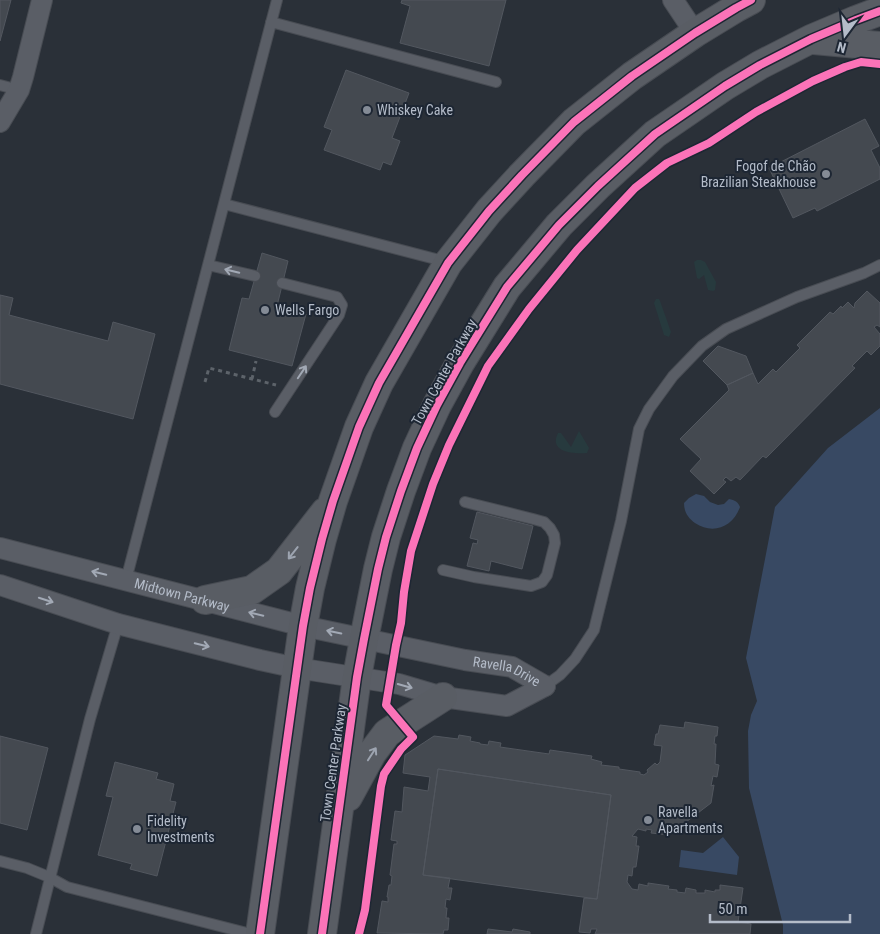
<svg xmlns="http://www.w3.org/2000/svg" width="880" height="934" font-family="'Roboto Condensed',sans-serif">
  <rect width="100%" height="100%" fill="#2a3038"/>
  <path fill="#273a3e" d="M697,260H701L705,262L716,282L715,290L713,291L708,290L704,275L699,279L697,278L694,262Z
    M656,299H659L660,301L671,332L669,337L664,335L654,303Z
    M579,431L589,448L587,453C575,454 548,453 558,433H561L571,447Z"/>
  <path fill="#384963" d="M880,408V934H783V925L749,788L748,731L751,715L757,701L746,658L775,507L828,448Z
    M696,494L704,496L710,502L718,505L724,504L729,499C735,500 738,502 740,507C733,527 713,535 695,523C688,518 684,512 684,503L689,498Z
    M723,837L739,857L737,875L679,867L681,850L703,853Z"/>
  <path fill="#444950" stroke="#52575f" d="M0,0H11L0,41Z
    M402,0H506L489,66L400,43L410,6L401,3Z
    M346,70L409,93L392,138L400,141L391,165L383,162L380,170L324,150L332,130L324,127Z
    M865,119L879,146L871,150L880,168V179L817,211L815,208L793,218L769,168Z
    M262,253L288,261L277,306L306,314L292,366L229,350L242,298L249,299Z
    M867,291L880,303V327L877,325L874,327L880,334V346L871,355L867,351L852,366L855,368L766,458L763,456L740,480L736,477L731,481L726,477L723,480L726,482L714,494L690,471L701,459L680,439L729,390L727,385L753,373L758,384L773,369L776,372L800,348L797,345L830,312L833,314L841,306L842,308L848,302L854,308L855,303Z
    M0,295L13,298L9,315L108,341L113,322L155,334L133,419L0,384Z
    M718,346L746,356L753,373L727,385L703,361Z
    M477,512L533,526L522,569L491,561L489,571L467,566L473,543L477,544L478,540L470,538Z
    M685,722L718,727L717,736H715L714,744H716L715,764L719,765L717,777L713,776L711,786L714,785L711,803L669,835L651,833L652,830L646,829V831L638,829L632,836L637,837L636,846H639L636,867H633L632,876L628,875L627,882L632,889L638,890L639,884L648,886V883L669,886L668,889L677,890V892L685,893L686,888L696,890V893H705V890L715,892V890H720V885L743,888L738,922L751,924L750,934H595L597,929H591L590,933L579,932L584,898L597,899L611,795L438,769L423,875L450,878L448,888H452L450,900L446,899L445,908H447L446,918H449L448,930H444L443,934L377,933L382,901L388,902V897H387L389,885H391L392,876L390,875L394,844H397V841L391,840L395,811L402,812L404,787L428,791L430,777L403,773L405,755L434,736L458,739L459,735L471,737L470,741L480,743V744L488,745L489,741L501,743L500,747L549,754L550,750L592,756L591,759L602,762L601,765L619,767V769L640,772V774L644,775L648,772L647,770L655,763L657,765L660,762L662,746L654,745L656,734H658L660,725L684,728Z
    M0,736L48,748L27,830L0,823Z
    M115,762L158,773L156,779L174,784L170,801L176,802L157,876L130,869L132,864L98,855L113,797L106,796Z
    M438,769L611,795L597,899L423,875Z
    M488,929L512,932L513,929L530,932V934H487Z"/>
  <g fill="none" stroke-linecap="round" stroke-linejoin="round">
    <g stroke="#484c53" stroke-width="12">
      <path id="lane" d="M271,22L496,82
        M0,85L19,90
        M224,204L447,262
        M208,265L255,276
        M275,412L339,315L342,305L337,297L282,283
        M443,570L474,577L531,586L542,582L547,575L555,543L554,535L550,528L544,522L533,519L465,502
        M126,580L277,0
        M545,686L560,675L575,659L594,630L621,521L639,429L649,409L673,376L702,346L726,329L797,297L864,273L880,265
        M0,861L27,868L49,877L67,887L251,934
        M36,934L90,719L118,624"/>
    </g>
    <g stroke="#484c53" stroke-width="22">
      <g id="street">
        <path d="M673,0L695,33"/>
        <path d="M0,122L19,90L23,77L42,0"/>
        <path id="s1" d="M0,548L303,626L465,660L512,667L545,686"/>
        <path d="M0,585L118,624L260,660L297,668L399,684L443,697L507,706L545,686"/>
      </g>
    </g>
    <g stroke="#484c53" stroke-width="30">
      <path id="secondary" d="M814,40L880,46
        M205,600L252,590L279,571L325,512
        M348,797L372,753L387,733L443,697
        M260,934L303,626L310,588L322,539L333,501L359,427L379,383L448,263L489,211L522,175L574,122L632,76L695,33L736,8L751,0
        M322,934L357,677L364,639L378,569L386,537L401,491L417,448L437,405L460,363L507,287L559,225L598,186L655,134L725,86L760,65L811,39L856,20L880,11"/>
    </g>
    <path stroke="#5d636a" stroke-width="3" stroke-dasharray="4 4" stroke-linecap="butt" d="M252,379L256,361
      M205,382L209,368L276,385"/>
    <use href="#lane" stroke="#5a5e66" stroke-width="10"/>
    <use href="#street" stroke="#5a5e66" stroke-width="20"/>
    <use href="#secondary" stroke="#595d64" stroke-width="28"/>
    <g stroke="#1d2633" stroke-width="11">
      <path id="cycleway" d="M260,934L303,626L310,588L322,539L333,501L359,427L379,383L448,263L489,211L522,175L574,122L632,76L695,33L736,8L751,0
        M322,934L357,677L364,639L378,569L386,537L401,491L417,448L437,405L460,363L507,287L559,225L598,186L655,134L725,86L760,65L811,39L856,20L880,11
        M359,934L365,910L381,786L384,774L401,749L413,737L386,705L396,645L401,623L404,592L411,551L433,484L449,445L488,366L529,309L577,250L635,188L667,163L709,143L756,112L813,81L845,67L861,62L880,64"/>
    </g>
    <use href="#cycleway" stroke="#fb73b8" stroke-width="8"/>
  </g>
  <defs><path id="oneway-shaft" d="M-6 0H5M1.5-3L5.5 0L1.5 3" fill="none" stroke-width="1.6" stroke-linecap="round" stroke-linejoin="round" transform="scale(1.25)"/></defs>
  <g stroke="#a2a9b5">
    <use href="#oneway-shaft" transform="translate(232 271) rotate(-166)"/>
    <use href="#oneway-shaft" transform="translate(302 372) rotate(-56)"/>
    <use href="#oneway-shaft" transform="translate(99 573) rotate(-166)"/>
    <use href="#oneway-shaft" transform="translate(46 600) rotate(18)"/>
    <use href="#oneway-shaft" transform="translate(256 614) rotate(-166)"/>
    <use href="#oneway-shaft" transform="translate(334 632) rotate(-168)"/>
    <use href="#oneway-shaft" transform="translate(202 645) rotate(14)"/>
    <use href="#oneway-shaft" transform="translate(405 686) rotate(16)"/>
  </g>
  <g stroke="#9da4b0">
    <use href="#oneway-shaft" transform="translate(293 553) rotate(128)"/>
    <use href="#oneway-shaft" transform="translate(372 754) rotate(-57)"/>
  </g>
  <g fill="#848b96" stroke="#1d2633" stroke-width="2">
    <circle cx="367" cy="110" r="5"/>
    <circle cx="826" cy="174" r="5"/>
    <circle cx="265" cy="310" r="5"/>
    <circle cx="648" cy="820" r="5"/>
    <circle cx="137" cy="829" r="5"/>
  </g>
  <g text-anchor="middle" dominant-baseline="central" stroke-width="4" stroke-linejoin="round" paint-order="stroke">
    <g font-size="14" fill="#b4bcc9" stroke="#1d2633" text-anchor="start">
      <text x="377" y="110">Whiskey Cake</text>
      <text x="816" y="166" text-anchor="end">Fogof de Chão<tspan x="816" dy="16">Brazilian Steakhouse</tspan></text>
      <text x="275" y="310">Wells Fargo</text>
      <text x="658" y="812">Ravella<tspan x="658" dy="16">Apartments</tspan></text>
      <text x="147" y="821">Fidelity<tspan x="147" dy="16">Investments</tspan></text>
    </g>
    <g font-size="14" fill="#b4bcc9" stroke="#1d2633">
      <text transform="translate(444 372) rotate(-61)">Town Center Parkway</text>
      <text stroke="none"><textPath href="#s1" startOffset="188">Midtown Parkway</textPath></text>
      <text stroke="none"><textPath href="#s1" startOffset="522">Ravella Drive</textPath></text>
      <text transform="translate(333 763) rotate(-82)">Town Center Parkway</text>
    </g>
  </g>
  <g transform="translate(845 35) rotate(195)" stroke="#1d2633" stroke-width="4" paint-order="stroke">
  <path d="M0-4L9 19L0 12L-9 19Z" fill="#b4bcc9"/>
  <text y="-8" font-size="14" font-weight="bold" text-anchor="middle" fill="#b4bcc9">N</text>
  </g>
  <path d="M710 914v8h140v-8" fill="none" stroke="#b4bcc9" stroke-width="2.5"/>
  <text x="718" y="914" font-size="15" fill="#b4bcc9" stroke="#1d2633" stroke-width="4" paint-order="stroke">50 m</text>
</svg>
